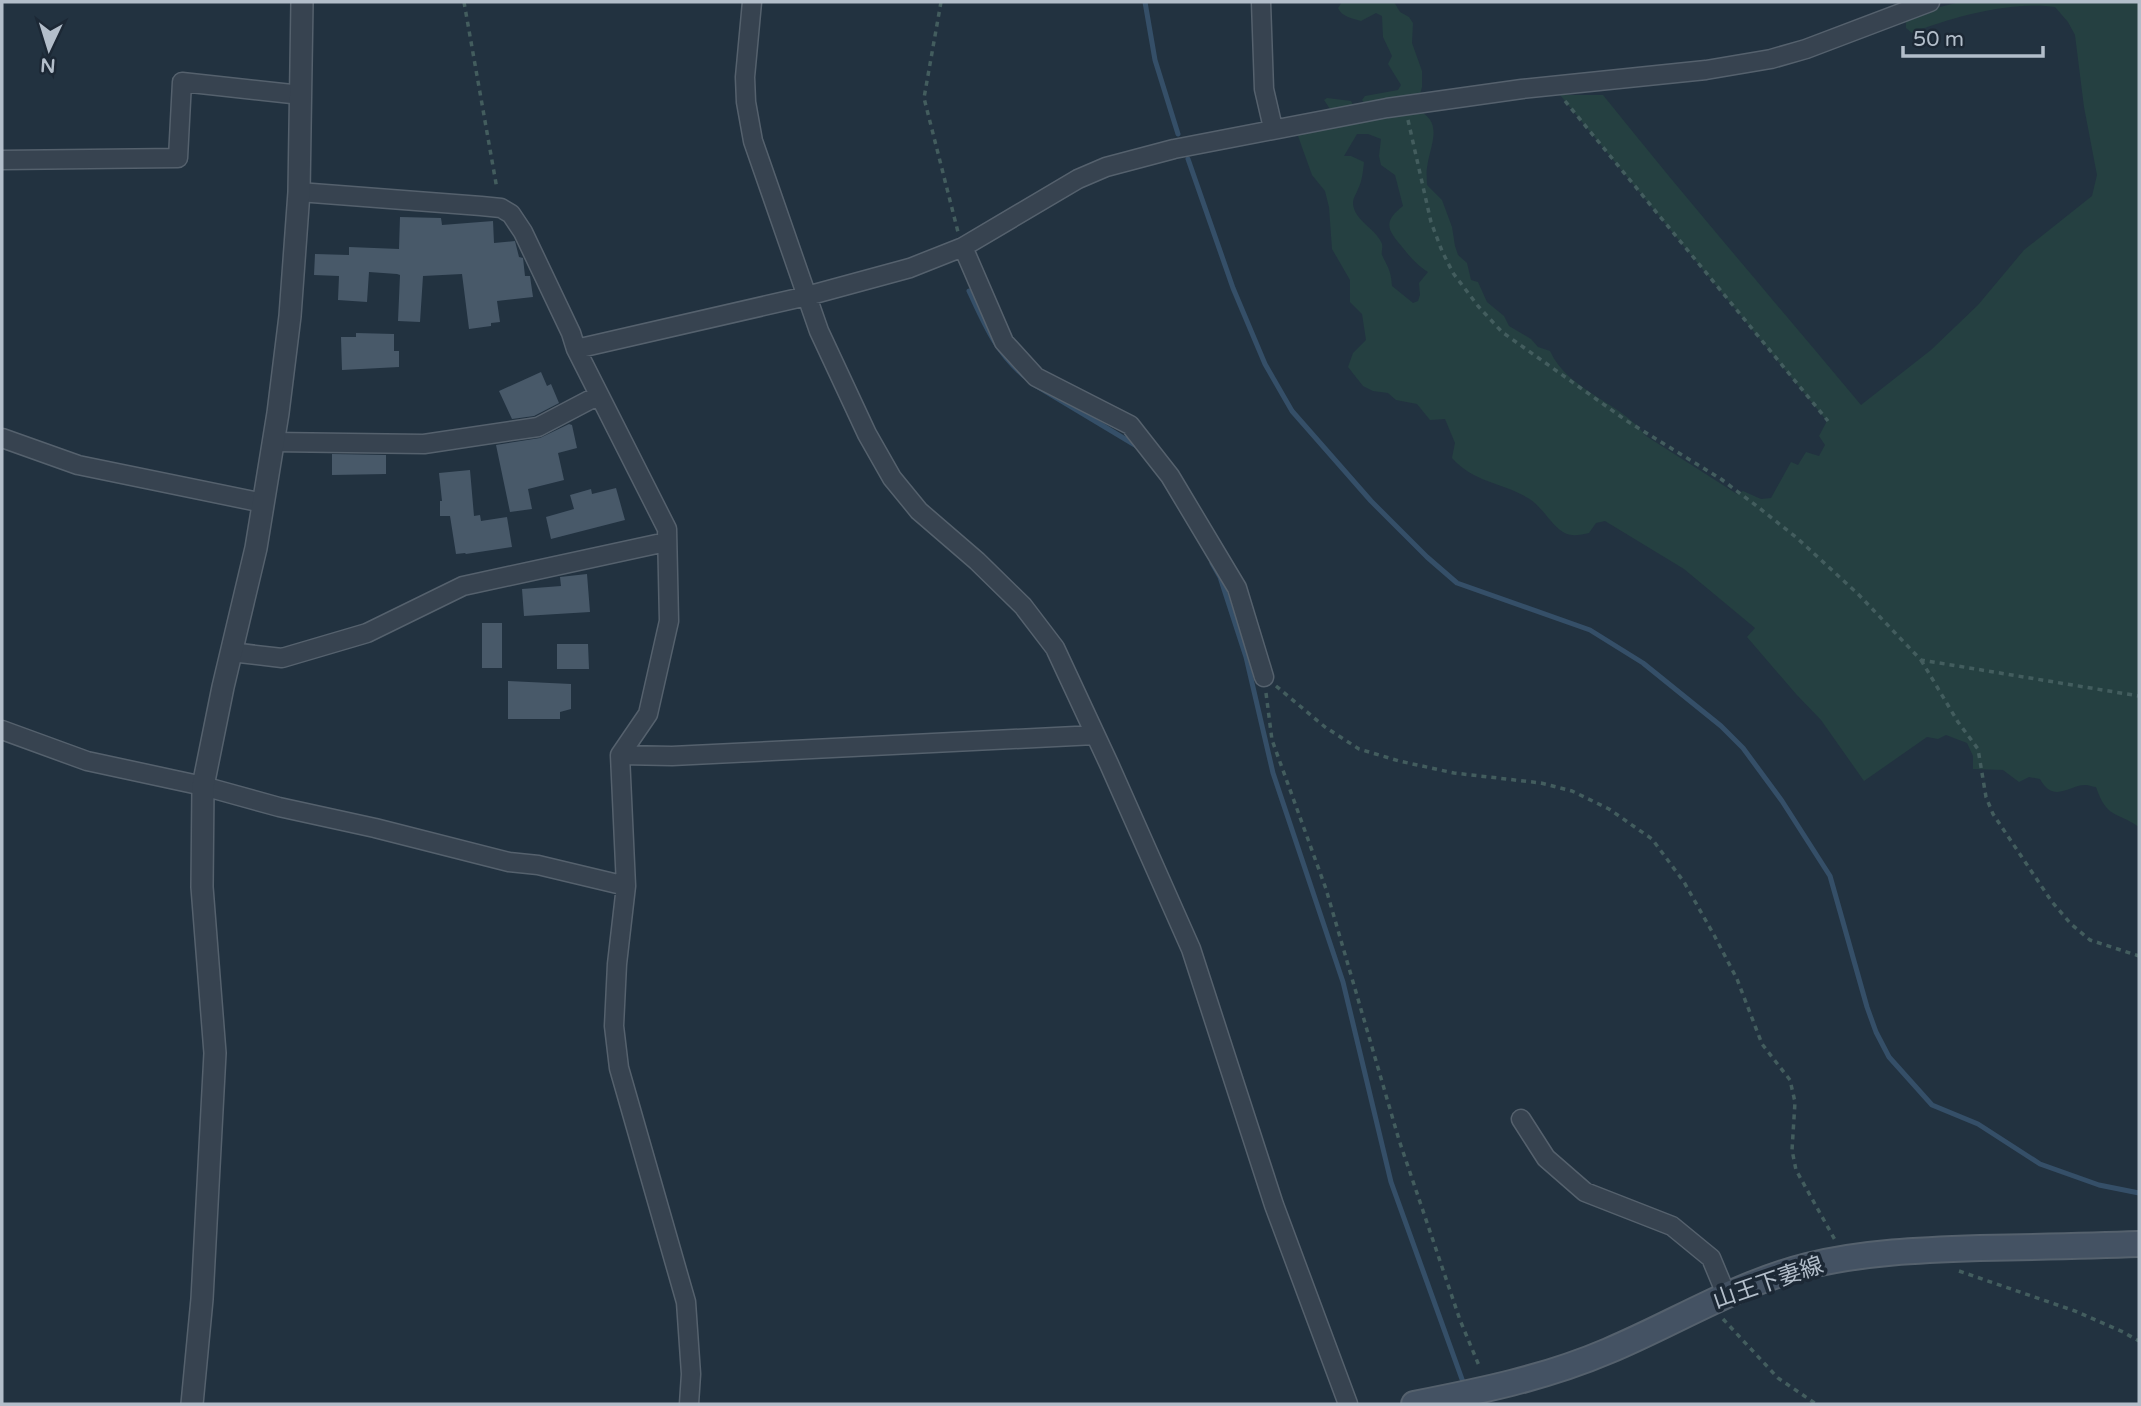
<svg xmlns="http://www.w3.org/2000/svg" width="2141" height="1406" font-family="'Varela Round','Noto Sans JP',sans-serif">
  <rect width="100%" height="100%" fill="#223240"/>
  <path fill="#254041" fill-rule="evenodd" d="M1342,2H1394L1400,12L1409,17L1413,23L1412,43L1422,71V87L1416,109C1445,122 1430,144 1427,168C1426,173 1427,179 1427,185L1442,200L1452,227L1455,246L1458,255L1467,263L1471,280L1478,282L1487,302L1504,316L1509,326L1531,339L1538,347L1550,351C1568,391 1621,402 1646,436L1737,494L1743,491L1761,499L1771,498L1791,462L1798,465L1806,452L1819,456L1825,445L1819,436L1827,421L1560,95H1603C1687,200 1775,302 1861,405L1931,350L1978,305L2024,250L2092,196L2097,175L2084,107L2075,35L2068,22L2055,7C2015,0 1950,17 1912,33L1906,28V20L1928,10L1960,2H2139V827C2116,811 2107,819 2096,787C2093,787 2089,785 2085,785C2069,785 2054,804 2040,779L2029,777L2019,782L2003,770L1973,769V756L1967,743L1946,735L1938,739L1927,737L1864,781L1821,720L1796,694L1747,637L1755,628L1684,569L1605,521L1596,523L1589,533C1580,535 1571,537 1563,532C1550,524 1543,507 1528,498C1502,482 1474,483 1452,458L1455,443L1445,419L1430,420L1417,404L1396,400L1388,393L1373,391L1363,386L1348,367L1353,353L1366,340L1362,314L1350,302V280L1332,249L1329,207L1325,191L1312,175L1298,136L1302,125L1332,112L1324,100L1327,98L1351,101L1355,108L1366,107L1362,100L1365,96L1398,90L1401,85L1388,64L1392,56L1383,37L1382,16L1376,13L1361,21C1352,18 1342,17 1338,8ZM1357,134H1368L1381,139L1379,156L1381,165L1395,175L1403,206C1381,223 1389,231 1403,248C1411,258 1417,265 1428,272L1419,283L1420,295L1418,301L1413,303L1392,286C1391,270 1388,268 1382,255C1381,252 1383,248 1382,244C1376,228 1355,222 1353,204C1353,197 1356,195 1358,189C1362,182 1363,171 1364,162L1351,156H1344Z"/>
  <g fill="none" stroke-linecap="round" stroke-linejoin="round">
    <path stroke="#354f68" stroke-width="5" d="M1145,2L1155,60L1178,134
      M1188,159L1233,288L1265,364L1292,411L1371,501L1427,557L1457,583L1590,630L1643,663L1721,726L1743,748L1782,801L1830,876L1867,1007L1876,1032L1889,1057L1932,1105L1978,1124L2040,1164L2099,1185L2139,1193
      M969,291C985,325 995,351 1024,376
      M1035,385L1140,448
      M1212,563L1220,577L1246,657L1273,773L1343,982L1391,1182L1463,1382"/>
  </g>
  <path fill="#485969" d="M400,217L441,218L442,225L493,221L494,243L515,241L519,257L523,258L525,276H530L533,297L497,301L500,322L491,323V326L469,329L462,274L423,276L420,322L398,321L400,275L397,274L369,272L367,302L338,300L339,276L314,275L315,254L349,255V247L399,249Z
    M356,333L394,334V351H399V367L342,370L341,337H356Z
    M541,372L547,386L551,384L559,403L534,416L512,419L499,391Z
    M569,424L572,425L577,448L558,453L564,480L528,489L532,509L510,512L496,445L540,438Z
    M332,454L386,455V474L332,475Z
    M470,470L474,516L480,515L481,521L507,517L512,547L466,554L465,553L456,554L450,516H440V501H442L439,473Z
    M616,488L625,520L551,539L546,517L574,509L570,495L591,489L592,494Z
    M587,574L590,612L524,616L522,589L561,586L560,577Z
    M482,623H502V668H482Z
    M557,644H588L589,669H557Z
    M508,681L571,684V709L560,712V719H508Z"/>
  <g fill="none" stroke-linecap="round" stroke-linejoin="round">
    <g stroke="#55616d" stroke-width="21">
      <path id="minor" d="M752,2L745,77L746,102L753,141L819,331L867,434L892,478L919,511L977,561L1023,606L1055,648L1109,764L1191,949L1274,1205L1348,1404
        M1261,2L1264,89L1273,128
        M2,160L178,158L182,82L301,95
        M299,192L481,206L501,208L511,214L523,232L571,333L576,349L667,529L669,621L648,714L620,755L626,886L617,964L614,1026L619,1068L686,1302L691,1374L689,1404
        M963,247L1004,342L1036,377L1130,425L1170,476L1237,588L1264,677
        M576,349L807,296L910,268L963,247L1078,179L1106,167L1174,149L1387,108L1522,89L1706,70L1771,59L1806,49L1930,2
        M2,438L78,465L263,503
        M273,442L424,444L538,427L599,395
        M231,652L282,658L367,633L463,586L666,542
        M2,730L87,761L203,786L279,807L375,828L509,862L538,865L626,886
        M620,755L672,756L1095,735
        M1521,1119L1546,1158L1585,1192L1672,1226L1711,1258L1726,1294"/>
    </g>
    <g stroke="#55616d" stroke-width="24">
      <path id="tertiary" d="M192,1404L202,1299L215,1053L202,887L203,786L223,687L256,548L278,413L290,316L299,192L302,2"/>
    </g>
    <g stroke="#55616d" stroke-width="28">
      <path id="secondary" d="M1414,1404C1480,1391 1545,1378 1608,1351C1675,1323 1736,1284 1807,1266C1864,1252 1921,1250 1980,1248C2033,1247 2086,1246 2139,1244"/>
    </g>
    <path stroke="#435d5e" stroke-width="3.5" stroke-dasharray="5 5" stroke-linecap="butt" d="M464,2L497,189
      M941,2L924,98L958,232
      M1565,101L1828,421
      M1408,120L1431,222L1442,251L1453,273L1478,306L1502,332L1627,421L1721,479L1758,507L1797,538L1858,594L1921,660L2139,696
      M1921,660L1958,722L1978,749L1986,797L1993,814L2052,902L2071,924L2090,940L2139,956
      M1276,686L1325,727L1359,749L1399,761L1454,773L1541,783L1572,791L1609,809L1652,839L1684,882L1714,935L1737,979L1762,1044L1790,1080L1795,1102L1792,1150L1796,1170L1835,1240
      M1266,693L1272,740L1326,889L1399,1140L1460,1320L1480,1368
      M1959,1271L2075,1311L2123,1332L2139,1341
      M1723,1319L1778,1378L1816,1404"/>
    <use href="#minor" stroke="#374350" stroke-width="18"/>
    <use href="#tertiary" stroke="#374350" stroke-width="21"/>
    <use href="#secondary" stroke="#445263" stroke-width="24"/>
  </g>
  <g text-anchor="middle" dominant-baseline="central" stroke-width="7" stroke-linejoin="round" paint-order="stroke">
    <g font-size="23" fill="#b3beca" stroke="#1c2835">
      <text transform="translate(1768 1283) rotate(-19)">山王下妻線</text>
    </g>
  </g>
  <rect width="2141" height="1406" fill="none" stroke="#b3beca" stroke-width="7"/>
  <g transform="translate(49 49) rotate(184)" stroke="#1c2835" stroke-width="5" paint-order="stroke">
  <path d="M0-5L12 26L0 18L-12 26Z" fill="#b3beca"/>
  <text y="-10" font-size="19" font-weight="bold" text-anchor="middle" fill="#b3beca">N</text>
  </g>
  <path d="M1903 46v10h140v-10" fill="none" stroke="#b3beca" stroke-width="3.5"/>
  <text x="1913" y="46" font-size="21" fill="#b3beca" stroke="#1c2835" stroke-width="5" paint-order="stroke">50 m</text>
</svg>
